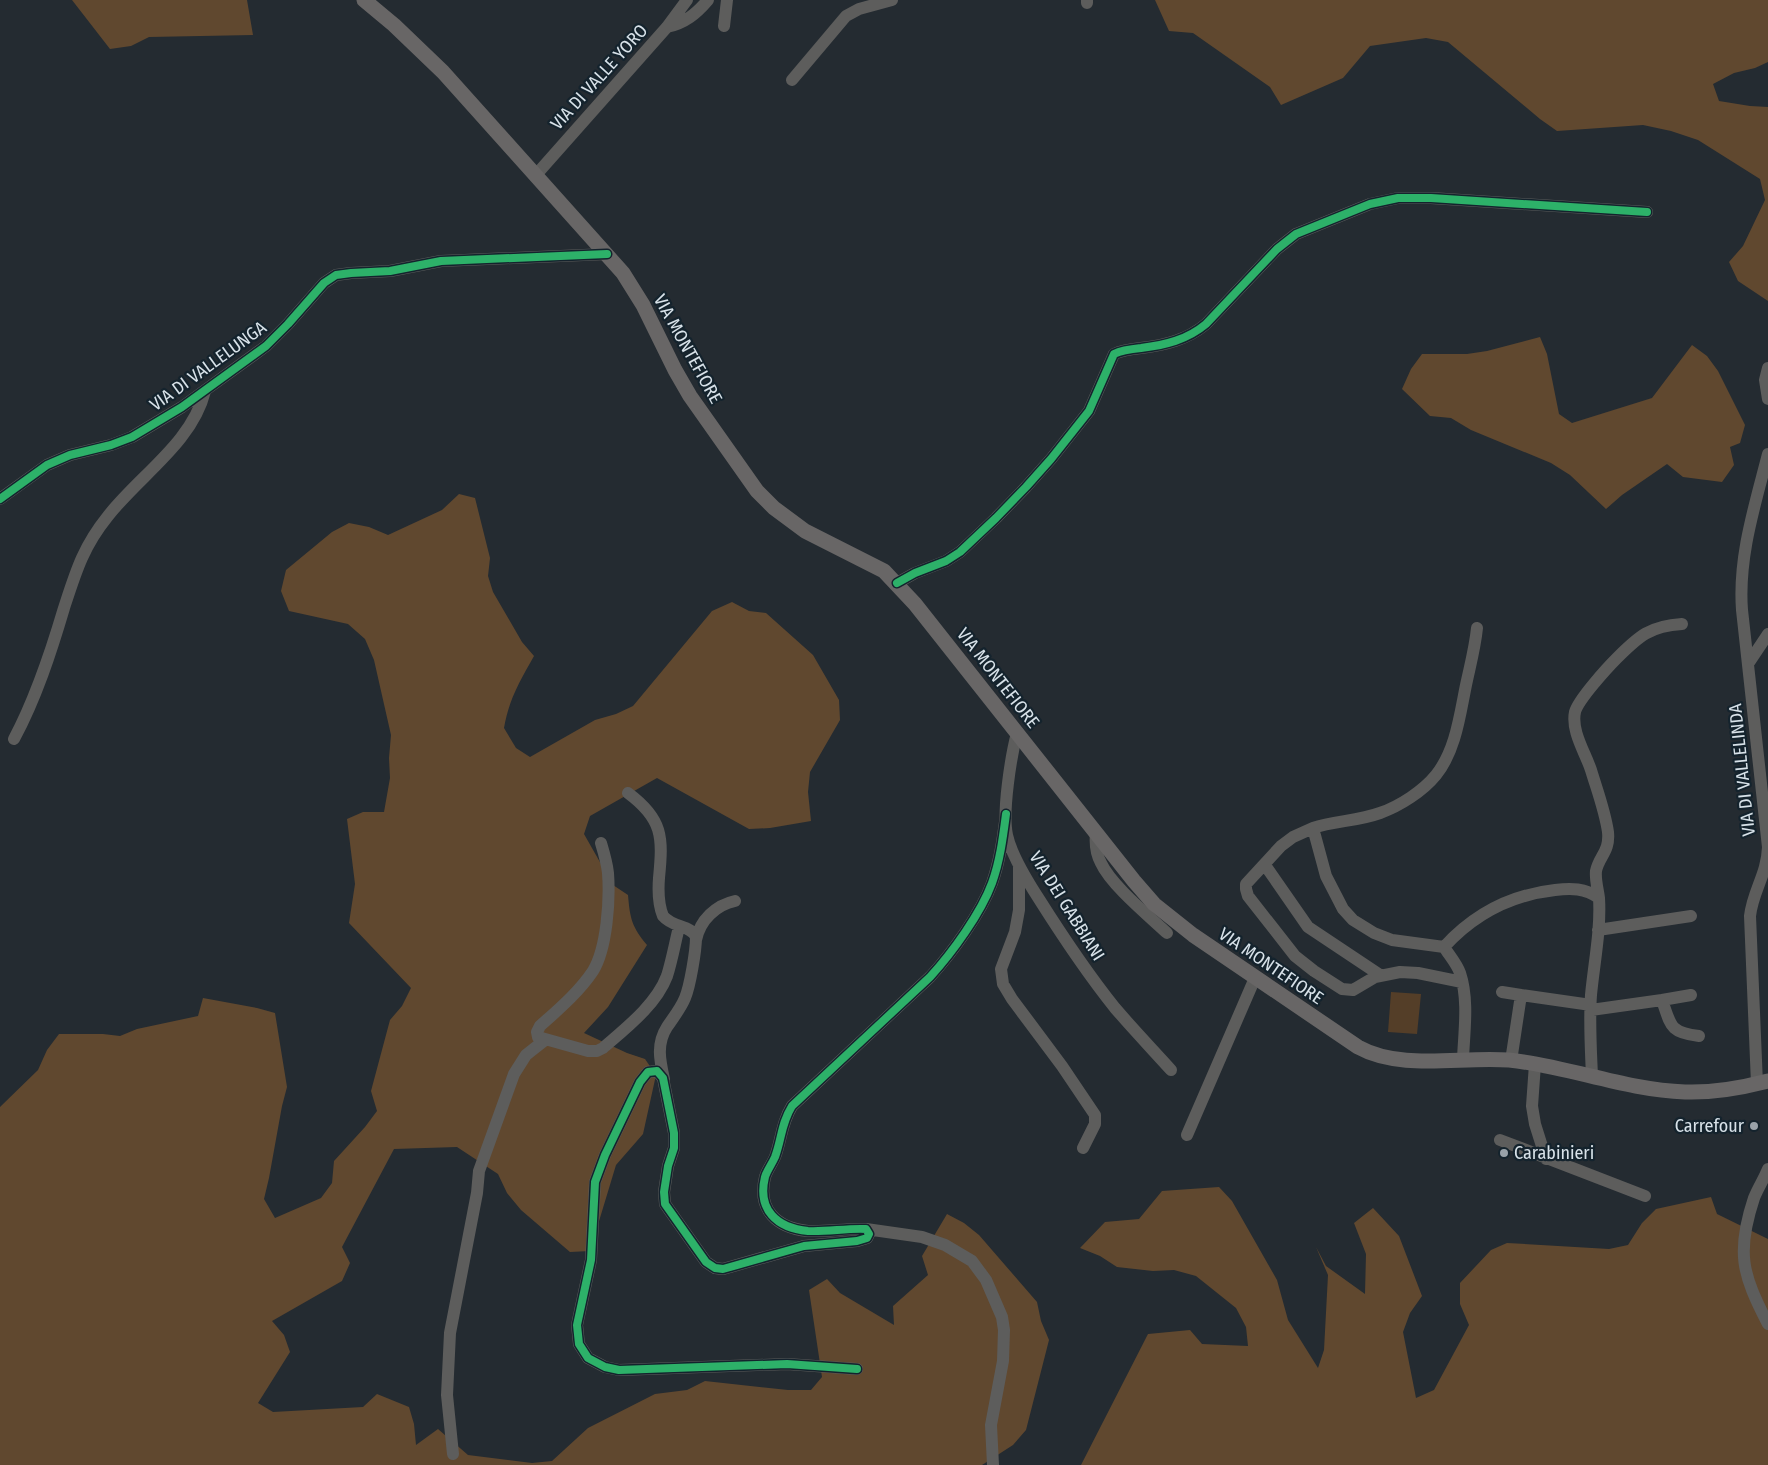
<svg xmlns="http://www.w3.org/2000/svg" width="1768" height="1465" font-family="'Fira Sans Condensed',sans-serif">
  <rect width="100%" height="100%" fill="#242b31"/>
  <path fill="#543e28" d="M1391,992L1421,994L1417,1034L1388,1032Z"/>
  <path fill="#60482f" d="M72,0H247L253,35L149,37L131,46L110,49Z
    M1155,0H1768V62L1755,68L1734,73L1713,84L1719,101L1750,106L1768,107V301L1738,281L1729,262L1743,246L1765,200L1760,179L1698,140L1671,131L1643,125L1557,131L1540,119L1448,42L1426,38L1370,46L1343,78L1281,105L1270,87L1193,33L1169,31Z
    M1540,337L1547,354L1559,414L1572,423L1652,398L1692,345L1707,356L1718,371L1745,425L1740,443L1730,447L1734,465L1722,482L1683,477L1667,464L1622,495L1606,509L1570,475L1551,463L1471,430L1451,418L1430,416L1402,389L1411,369L1422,354H1467L1487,351Z
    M459,494L475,498L490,558L488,576L493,592L522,642L534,656C520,681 509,699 504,728L516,748L530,757L595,720L616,714L633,706L712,611L732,602L749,611L766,613L813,655L839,700L840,720L810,772L808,792L811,821L770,828L749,829L657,778L590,816L584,834L613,885L628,895C630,919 632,927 647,945L608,1007L584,1033L627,1053L645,1059L656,1075L643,1134L616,1165L590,1251L570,1252L521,1210L507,1193L498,1174L457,1147L394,1149L342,1247L350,1263L342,1281L272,1321L284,1335L290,1352L258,1403L273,1412L363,1407L377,1394L409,1407L414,1424L416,1445L438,1429L468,1455L532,1463L552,1461L588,1428L655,1394L687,1390L705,1381L788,1390H811L822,1377L809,1290L827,1279L840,1293L894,1325L893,1306L928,1275L922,1256L947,1214L964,1223L979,1235L1037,1302L1041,1321L1049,1340L1026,1430L1013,1445L982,1465H0V1107L38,1070L47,1050L59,1034H103L120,1036L137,1029L198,1016L203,998L257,1008L275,1013L287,1087L282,1106L269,1178L264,1199L275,1218L321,1198L332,1183L334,1161L365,1127L377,1111L371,1091L390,1020L402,1006L411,988L349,923L355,884L347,819L363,812H384L390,778L389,758L391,735L374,660L365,639L348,624L289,611L281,591L286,570L332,532L349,523L369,527L388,535L442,510Z
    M1219,1187L1232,1201L1277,1280L1288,1320L1318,1368L1324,1350L1328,1275L1316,1247L1326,1266L1365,1294L1366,1254L1354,1223L1373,1208L1399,1236L1422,1296L1410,1313L1403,1332L1416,1398L1434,1390L1469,1325L1460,1304V1283L1491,1250L1507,1243L1609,1249L1628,1245L1642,1223L1656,1209L1711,1197L1717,1214L1768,1239V1465H1081L1148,1334L1190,1330L1202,1344L1248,1346L1246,1327L1236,1308L1196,1276L1174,1270L1153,1271L1117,1267L1100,1256L1080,1248L1105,1222L1139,1219L1162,1191Z"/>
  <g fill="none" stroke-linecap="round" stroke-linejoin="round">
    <path stroke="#5d5d5c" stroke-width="12" d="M1087,0V3
      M724,26L727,0
      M667,27C685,23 696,14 708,0
      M792,80L846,16L859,9L892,0
      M535,176L667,27L687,0
      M1768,368L1765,380L1768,399
      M0,499L47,465L70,455L111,445L132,437L182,407L266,346L288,324L324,283L336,275L351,273L390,271L441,261L607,254
      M897,583L915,573L946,561L960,552L996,518L1026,487L1051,459L1089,411L1114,354C1122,350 1131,349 1141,348C1165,345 1187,340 1206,324L1277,249L1296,234L1370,204L1398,198H1431L1647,212
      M1748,664L1768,634
      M1017,733C1011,756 1002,812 1007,835C1011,854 1028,882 1039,899C1063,937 1087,973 1115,1008C1133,1029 1152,1049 1171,1070
      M14,739C36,698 51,652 64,608C76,571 83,547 108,516C140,475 192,443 205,391
      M628,793C663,819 663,837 659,878C658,891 658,904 663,916C673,928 691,925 696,937C696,951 690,986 685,998C681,1008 673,1018 667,1027C656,1044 660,1061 664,1079
      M1313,828C1334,821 1358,821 1380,813C1400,806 1423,791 1436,775C1456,750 1460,714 1466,685C1470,666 1475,648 1477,628
      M1096,833C1095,843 1096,854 1101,863C1111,885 1149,916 1167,933
      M601,843C604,853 607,863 608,873C610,900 607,948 593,971C579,992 559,1009 540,1026L537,1032L538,1037L588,1051H597L603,1048C626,1028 656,1005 667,976C672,960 675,943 679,927
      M1265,865L1308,927L1380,975
      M1019,867V910L1015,932L1001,969L1003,984L1012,999L1062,1066L1095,1115V1124L1083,1148
      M1599,898C1598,889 1595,880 1596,871C1599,856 1610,852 1608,832C1605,811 1597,790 1591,770C1585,752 1571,731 1575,712C1578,700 1607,668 1617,658C1639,636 1650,626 1682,624
      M1598,930L1691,916
      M696,940C700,920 716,905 735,901
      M1444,947C1474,914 1510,895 1555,890C1571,888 1585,888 1599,898C1601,930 1594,963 1591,995C1589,1022 1591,1050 1592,1077
      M1462,982L1418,973L1400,972L1375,977L1353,990L1342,989L1314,971L1295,956L1248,896L1246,889V884L1281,846L1293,837L1313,828L1326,876L1343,909L1353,920L1374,933L1392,940L1444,947C1449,955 1457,964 1460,973C1469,1000 1464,1032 1463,1059
      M1502,992L1521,995
      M1662,1000L1691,995
      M1591,1010L1662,1000C1671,1026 1670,1033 1699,1036
      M1511,1061L1521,995L1591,1005
      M1535,1064L1532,1106L1535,1124L1546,1159
      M1757,1084L1750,916C1753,890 1767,875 1768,847L1742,610C1738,557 1755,505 1768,454
      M1187,1135L1255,978
      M1500,1140L1645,1196
      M1768,1169C1764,1179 1758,1188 1754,1198C1736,1252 1742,1274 1768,1324
      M866,1229L922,1237L945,1245L972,1261L986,1280L1002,1317L1004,1330L1003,1361L991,1425L993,1465
      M857,1369L787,1364L619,1370L605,1367L588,1358L579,1344L577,1325L591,1260L595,1182L605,1155L640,1082L648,1072L657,1071L663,1078L674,1133V1148L668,1166L664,1192L665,1204L706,1262L715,1268L723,1269L804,1246L857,1241L867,1238L869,1234L866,1229C847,1228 827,1232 808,1231C777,1228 757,1210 765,1177C767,1170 772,1164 775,1157C782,1138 781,1124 792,1106L930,977C952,953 981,913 992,883C1000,861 1003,837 1006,814
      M453,1454L447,1395L450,1333L477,1193L479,1171L514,1074L526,1055L545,1040"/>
    <path stroke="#686666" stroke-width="15" d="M364,0L394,25L443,72L623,273L643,305L675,370L690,396L757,491L774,508L805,531L884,571L915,604L1134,881L1154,904L1193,935L1358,1047C1401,1071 1461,1056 1509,1060C1568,1066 1625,1090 1685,1092C1713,1093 1741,1088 1768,1081"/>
    <g stroke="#14232d" stroke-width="11">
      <path id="cycleway" d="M0,499L47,465L70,455L111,445L132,437L182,407L266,346L288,324L324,283L336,275L351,273L390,271L441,261L607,254
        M897,583L915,573L946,561L960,552L996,518L1026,487L1051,459L1089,411L1114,354C1122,350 1131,349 1141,348C1165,345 1187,340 1206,324L1277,249L1296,234L1370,204L1398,198H1431L1647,212
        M857,1369L787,1364L619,1370L605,1367L588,1358L579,1344L577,1325L591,1260L595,1182L605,1155L640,1082L648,1072L657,1071L663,1078L674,1133V1148L668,1166L664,1192L665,1204L706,1262L715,1268L723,1269L804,1246L857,1241L867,1238L869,1234L866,1229C847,1228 827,1232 808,1231C777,1228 757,1210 765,1177C767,1170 772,1164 775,1157C782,1138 781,1124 792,1106L930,977C952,953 981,913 992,883C1000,861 1003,837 1006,814"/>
    </g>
    <use href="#cycleway" stroke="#2db169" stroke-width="8"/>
  </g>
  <g fill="#99a2a9" stroke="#14232d" stroke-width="2">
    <circle cx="1754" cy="1126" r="5"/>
    <circle cx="1504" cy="1153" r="5"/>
  </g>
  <g text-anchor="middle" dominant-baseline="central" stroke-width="4.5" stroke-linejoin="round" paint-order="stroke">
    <g font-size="18" fill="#d8e2e9" stroke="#14232d">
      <text transform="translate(599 77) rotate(-48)">VIA DI VALLE YORO</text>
      <text transform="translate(688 349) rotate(61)">VIA MONTEFIORE</text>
      <text transform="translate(208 366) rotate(-36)">VIA DI VALLELUNGA</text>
      <text transform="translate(998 678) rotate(52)">VIA MONTEFIORE</text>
      <text transform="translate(1742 770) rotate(-96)">VIA DI VALLELINDA</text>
      <text transform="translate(1067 906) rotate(58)">VIA DEI GABBIANI</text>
      <text transform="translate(1271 966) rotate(34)">VIA MONTEFIORE</text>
    </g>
    <g font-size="18" fill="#d8e2e9" stroke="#14232d" text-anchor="end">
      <text x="1744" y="1126">Carrefour</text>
      <text x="1514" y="1153" text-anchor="start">Carabinieri</text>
    </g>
  </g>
</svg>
